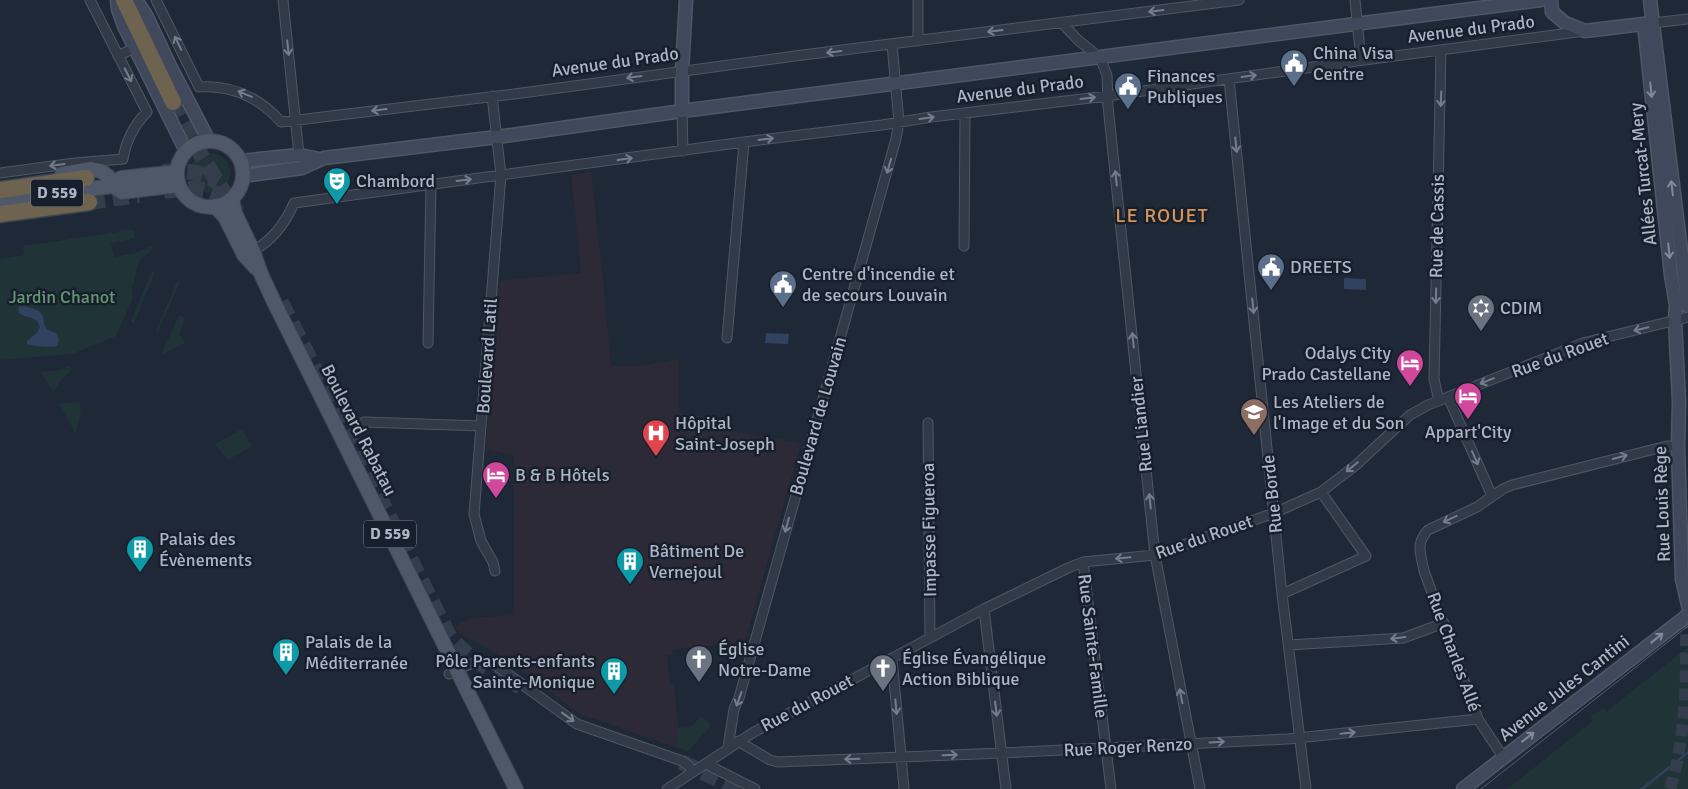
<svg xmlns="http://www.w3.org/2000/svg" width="1688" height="789" font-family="Signika,sans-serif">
  <rect width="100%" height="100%" fill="#1e2837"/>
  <path fill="#2d2a38" d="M591,172L603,278L611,366H642L677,359L679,360V413L733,420L732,431L801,443L743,649L725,644L672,649L673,655H667L670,685H674L679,733L675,747L580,714L498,654L459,633L455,626L471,618L514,615V455L486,449L497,289H500V281L511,280V278H517V279L581,273L571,175Z"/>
  <path fill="#203438" d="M190 173a20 20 0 1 1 40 0a20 20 0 1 1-40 0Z
    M123,229L134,230L135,233L133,239L111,243L114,257L136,253L151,246L154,248L139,261L132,289V300L116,336L72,354L0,360V259L24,255L23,246L118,232Z
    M152,271L155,272L134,323L131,321Z
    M177,281L180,282L157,333L156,332Z
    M179,315L185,318L179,334L185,343L161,355Z
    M69,365L72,370L62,379L53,392L41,372L61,370Z
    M73,402L80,403L81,411L76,434L59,404Z
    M242,429L252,446L228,460L215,444Z
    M1688,647V789H1507L1593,721L1590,717L1604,708L1606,712Z
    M702,716L711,726L688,751L675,747L678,738V728L690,727Z"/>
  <path fill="#30425f" d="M1344,278L1366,279V290L1344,289Z
    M21,306C26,307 36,308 40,312C48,321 38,328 56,333L59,340L57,346C51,348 32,346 27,344V341L37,333L40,327C37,315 27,319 19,313L18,307Z
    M766,333L789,334L788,344L765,343Z
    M1688,751V754L1644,789H1640Z"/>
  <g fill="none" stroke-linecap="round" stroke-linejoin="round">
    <path stroke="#333d4c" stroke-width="12" stroke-dasharray="12 6" stroke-linecap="butt" d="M1670,789C1688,732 1686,668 1686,609"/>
    <path stroke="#333d4c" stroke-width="16" stroke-dasharray="16 8" stroke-linecap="butt" d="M173,102L202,157L237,213
      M163,172C184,170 200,171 218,182
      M164,191C187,188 211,185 230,203
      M89,202L139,195
      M281,302L449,636C467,659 496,672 521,687
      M681,762L739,789"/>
    <g stroke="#4f5766" stroke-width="11">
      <path id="street" d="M156,0L199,87C233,85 260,98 281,122L522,93L795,56L1239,0
        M283,0L299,155
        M1355,0L1361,60
        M1062,23L1078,40L1100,58L1107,75L1108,106L1155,555L1200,789
        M1653,23L1688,19
        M918,41V0
        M118,56L136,47
        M1229,79L1282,594L1306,789
        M492,96L501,175L474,514L481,541L493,562L495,571
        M682,111L683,151
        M0,173L75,163L123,159C126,141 134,125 147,112L90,0
        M964,246L965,114
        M253,251C273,240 285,224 294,203L744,142L882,125L931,117L1107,96L1349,62L1585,31
        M727,338L744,142
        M428,343L431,184
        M1448,397L1492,496
        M1439,401L1434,379L1441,50
        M364,422L481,426
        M928,423L930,637
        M1083,562L1111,789
        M1282,594L1366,556L1321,492
        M984,609L1006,789
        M1289,645L1403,638L1444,623
        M892,658L904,789
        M449,674C464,667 478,657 494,664L577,724L682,761L689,766L693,772
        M738,741L770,760L778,762L1002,753L1288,739L1478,719
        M728,747L734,709L739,698L896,139L899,122L892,45
        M1503,757L1478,719L1424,571C1421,554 1415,544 1428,530L1477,507L1503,489L1512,485L1667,446H1678
        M706,764L755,789
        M667,789L754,732L984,609L1068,568L1083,562L1155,555L1274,513L1321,492L1356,465L1410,415L1428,405L1583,343L1688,317"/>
    </g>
    <g stroke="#4f5766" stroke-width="15">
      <path id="secondary" d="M117,0L118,9L124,26L186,151
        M136,0L146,15L170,66L209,141
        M1551,0L1552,12L1565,23L1585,31L1651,23
        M1650,0L1688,306
        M1644,24L1671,275L1676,305L1675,320L1679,402L1678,446L1682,579L1688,605
        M682,111V71L686,0
        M241,161L299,155L319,159
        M243,176L302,168L324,158L497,137L682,111L1541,0
        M1463,789L1688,615"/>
    </g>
    <g stroke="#3b4351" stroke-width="16">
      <path id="primary" d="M177 174a33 33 0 1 1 66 0a33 33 0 1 1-66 0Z
        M62,174L91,169L101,171L109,177L113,186L122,192L179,185
        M232,199L235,213L253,251L261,274L275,304L516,789
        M0,201L113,186L121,178L177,172
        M215,206L225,217L244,255L256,268"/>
    </g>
    <g stroke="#3d4452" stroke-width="19">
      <path id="highway" d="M124,0L173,102
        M0,190L86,178
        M0,214L89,202"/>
    </g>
    <use href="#street" stroke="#323a47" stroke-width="9"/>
    <use href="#secondary" stroke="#40485b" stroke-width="12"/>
    <use href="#primary" stroke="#4f5868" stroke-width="14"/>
    <use href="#highway" stroke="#6e634e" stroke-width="16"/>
    <path stroke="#535d6f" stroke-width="1" d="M1481,789L1688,626"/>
  </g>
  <defs><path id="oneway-shaft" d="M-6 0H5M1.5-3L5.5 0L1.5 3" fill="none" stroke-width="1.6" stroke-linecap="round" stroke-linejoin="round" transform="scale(1.25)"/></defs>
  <g stroke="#757d8c">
    <use href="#oneway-shaft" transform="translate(1156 11) rotate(173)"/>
    <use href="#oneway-shaft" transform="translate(995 31) rotate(173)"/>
    <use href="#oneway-shaft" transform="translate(178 43) rotate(-116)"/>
    <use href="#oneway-shaft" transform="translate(288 48) rotate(84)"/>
    <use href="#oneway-shaft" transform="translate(834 52) rotate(173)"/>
    <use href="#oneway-shaft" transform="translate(128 75) rotate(63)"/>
    <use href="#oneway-shaft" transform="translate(1249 76) rotate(-8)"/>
    <use href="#oneway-shaft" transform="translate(634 77) rotate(172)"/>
    <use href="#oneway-shaft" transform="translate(245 94) rotate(-157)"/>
    <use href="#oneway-shaft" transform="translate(1088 98) rotate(-7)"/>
    <use href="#oneway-shaft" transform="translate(1441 99) rotate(92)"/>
    <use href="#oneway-shaft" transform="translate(379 110) rotate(173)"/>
    <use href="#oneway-shaft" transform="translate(927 118) rotate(-8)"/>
    <use href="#oneway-shaft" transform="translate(766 139) rotate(-7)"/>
    <use href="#oneway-shaft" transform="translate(1236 145) rotate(84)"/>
    <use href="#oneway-shaft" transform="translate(625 159) rotate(-8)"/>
    <use href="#oneway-shaft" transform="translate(57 165) rotate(172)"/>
    <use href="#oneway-shaft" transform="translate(889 166) rotate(106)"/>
    <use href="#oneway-shaft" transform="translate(1116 178) rotate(-96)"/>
    <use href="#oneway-shaft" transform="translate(464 180) rotate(-7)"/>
    <use href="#oneway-shaft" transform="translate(1436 296) rotate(91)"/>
    <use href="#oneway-shaft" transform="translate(1253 306) rotate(84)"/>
    <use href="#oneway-shaft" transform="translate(1641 329) rotate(166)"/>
    <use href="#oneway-shaft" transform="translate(1133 340) rotate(-96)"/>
    <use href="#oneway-shaft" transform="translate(1487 381) rotate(158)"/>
    <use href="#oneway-shaft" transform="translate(1620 457) rotate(-15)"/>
    <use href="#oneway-shaft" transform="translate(1475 458) rotate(66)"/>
    <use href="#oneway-shaft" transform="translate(1352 467) rotate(141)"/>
    <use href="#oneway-shaft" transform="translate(1150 501) rotate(-96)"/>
    <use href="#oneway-shaft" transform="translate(1450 519) rotate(155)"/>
    <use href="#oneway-shaft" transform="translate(787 525) rotate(105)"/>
    <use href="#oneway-shaft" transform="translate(1123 558) rotate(175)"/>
    <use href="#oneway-shaft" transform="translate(1398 638) rotate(173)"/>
    <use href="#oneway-shaft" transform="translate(1181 696) rotate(-101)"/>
    <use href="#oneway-shaft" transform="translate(739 699) rotate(110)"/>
    <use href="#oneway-shaft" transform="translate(896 707) rotate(85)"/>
    <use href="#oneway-shaft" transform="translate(996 709) rotate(83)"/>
    <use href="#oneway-shaft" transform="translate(568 717) rotate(36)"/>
    <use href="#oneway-shaft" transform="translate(1348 733) rotate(-6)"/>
    <use href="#oneway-shaft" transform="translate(1217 742) rotate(-3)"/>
    <use href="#oneway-shaft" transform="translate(950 755) rotate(-2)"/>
    <use href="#oneway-shaft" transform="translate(852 759) rotate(178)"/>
  </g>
  <g stroke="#81899b">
    <use href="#oneway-shaft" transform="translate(1651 90) rotate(84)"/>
    <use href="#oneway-shaft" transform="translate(1672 188) rotate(-97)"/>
    <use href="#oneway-shaft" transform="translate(1669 251) rotate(84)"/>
    <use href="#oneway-shaft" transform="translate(1657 638) rotate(-38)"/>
    <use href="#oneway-shaft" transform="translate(1528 737) rotate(-38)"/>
  </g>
  <defs>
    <g id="civic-pin" transform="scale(1.4375)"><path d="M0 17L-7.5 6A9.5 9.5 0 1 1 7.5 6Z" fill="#5c6f8a" stroke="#181f2c"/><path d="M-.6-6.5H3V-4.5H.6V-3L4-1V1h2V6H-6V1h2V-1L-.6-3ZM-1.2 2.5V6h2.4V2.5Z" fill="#fff"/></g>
    <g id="theatre-pin" transform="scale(1.4375)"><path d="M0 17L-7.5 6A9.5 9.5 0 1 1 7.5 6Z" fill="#0f9aa8" stroke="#181f2c"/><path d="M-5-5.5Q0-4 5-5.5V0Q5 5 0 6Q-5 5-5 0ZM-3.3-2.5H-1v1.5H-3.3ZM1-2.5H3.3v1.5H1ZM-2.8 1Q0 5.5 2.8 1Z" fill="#fff"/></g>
    <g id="synagogue-pin" transform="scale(1.4375)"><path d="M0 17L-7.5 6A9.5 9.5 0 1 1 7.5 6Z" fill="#6b7280" stroke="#181f2c"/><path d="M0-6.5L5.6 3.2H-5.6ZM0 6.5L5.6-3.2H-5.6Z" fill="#fff"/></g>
    <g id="hotel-pin" transform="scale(1.4375)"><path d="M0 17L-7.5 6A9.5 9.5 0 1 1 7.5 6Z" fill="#d1479c" stroke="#181f2c"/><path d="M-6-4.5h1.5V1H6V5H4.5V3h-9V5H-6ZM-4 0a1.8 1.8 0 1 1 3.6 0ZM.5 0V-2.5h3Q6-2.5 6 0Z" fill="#fff"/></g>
    <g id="university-pin" transform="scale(1.4375)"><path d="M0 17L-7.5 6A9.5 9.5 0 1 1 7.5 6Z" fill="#8d6e63" stroke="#181f2c"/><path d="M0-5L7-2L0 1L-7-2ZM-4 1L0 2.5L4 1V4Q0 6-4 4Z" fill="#fff"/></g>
    <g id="hospital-pin" transform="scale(1.4375)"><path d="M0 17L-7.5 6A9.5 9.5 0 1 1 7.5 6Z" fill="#e0444e" stroke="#181f2c"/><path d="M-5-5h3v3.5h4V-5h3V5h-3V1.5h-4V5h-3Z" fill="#fff"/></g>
    <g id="building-pin" transform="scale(1.4375)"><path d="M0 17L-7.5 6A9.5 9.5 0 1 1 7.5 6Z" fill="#0f9aa8" stroke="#181f2c"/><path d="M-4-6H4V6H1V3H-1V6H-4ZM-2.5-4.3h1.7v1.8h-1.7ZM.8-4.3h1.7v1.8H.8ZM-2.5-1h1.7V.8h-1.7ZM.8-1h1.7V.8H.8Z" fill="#fff"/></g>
    <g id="church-pin" transform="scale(1.4375)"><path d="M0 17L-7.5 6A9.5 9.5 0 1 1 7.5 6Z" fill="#6b7280" stroke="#181f2c"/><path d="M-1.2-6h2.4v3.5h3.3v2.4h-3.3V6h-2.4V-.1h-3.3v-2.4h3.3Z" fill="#fff"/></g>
  </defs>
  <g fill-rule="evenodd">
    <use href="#civic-pin" x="1294" y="63"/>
    <use href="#civic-pin" x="1128" y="86"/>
    <use href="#theatre-pin" x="337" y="181"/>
    <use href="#civic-pin" x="1271" y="267"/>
    <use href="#civic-pin" x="783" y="284"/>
    <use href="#synagogue-pin" x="1481" y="308"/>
    <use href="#hotel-pin" x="1410" y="363"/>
    <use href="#hotel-pin" x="1468" y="396"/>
    <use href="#university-pin" x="1254" y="412"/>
    <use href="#hospital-pin" x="656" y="433"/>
    <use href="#hotel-pin" x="496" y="475"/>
    <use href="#building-pin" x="140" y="549"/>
    <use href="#building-pin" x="630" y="561"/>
    <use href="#building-pin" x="286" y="652"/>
    <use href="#church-pin" x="699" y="659"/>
    <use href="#church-pin" x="883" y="668"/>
    <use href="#building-pin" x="614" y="671"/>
  </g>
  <g text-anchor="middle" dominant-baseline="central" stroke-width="5" stroke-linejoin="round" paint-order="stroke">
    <g fill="#181f2c" stroke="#808797" stroke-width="1">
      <rect x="31" y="179.5" width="52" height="27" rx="4"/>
      <rect x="364" y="520.5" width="52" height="27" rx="4"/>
    </g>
    <g font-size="16" font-weight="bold" fill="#acb4c5">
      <text x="57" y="193">D 559</text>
      <text x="390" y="534">D 559</text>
    </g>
    <g font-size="18" fill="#acb4c5" stroke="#181f2c">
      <text transform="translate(1471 29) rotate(-7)">Avenue du Prado</text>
      <text transform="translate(615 62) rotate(-8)">Avenue du Prado</text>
      <text transform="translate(1020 89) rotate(-7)">Avenue du Prado</text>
      <text transform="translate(1643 174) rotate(-96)">Allées Turcat-Mery</text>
      <text transform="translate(1437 226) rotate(-89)">Rue de Cassis</text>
      <text transform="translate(1560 355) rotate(-20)">Rue du Rouet</text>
      <text transform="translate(487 356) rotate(-86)">Boulevard Latil</text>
      <text transform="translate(818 416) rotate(-74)">Boulevard de Louvain</text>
      <text transform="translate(1141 424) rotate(-96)">Rue Liandier</text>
      <text transform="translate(359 430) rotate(63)">Boulevard Rabatau</text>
      <text transform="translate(1272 494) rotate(-96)">Rue Borde</text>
      <text transform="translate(1662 504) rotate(-92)">Rue Louis Rège</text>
      <text transform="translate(929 530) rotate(-91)">Impasse Figueroa</text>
      <text transform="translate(1204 537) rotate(-19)">Rue du Rouet</text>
      <text transform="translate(1093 646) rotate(83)">Rue Sainte-Famille</text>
      <text transform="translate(1454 652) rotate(70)">Rue Charles Allé</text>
      <text transform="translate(1564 688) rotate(-38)">Avenue Jules Cantini</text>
      <text transform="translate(807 703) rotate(-28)">Rue du Rouet</text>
      <text transform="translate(1128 747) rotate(-3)">Rue Roger Renzo</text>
    </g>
    <g font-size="18" fill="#acb4c5" stroke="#181f2c" text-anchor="start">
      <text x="1313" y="53">China Visa<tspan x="1313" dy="21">Centre</tspan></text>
      <text x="1147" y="76">Finances<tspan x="1147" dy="21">Publiques</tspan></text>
      <text x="356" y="181">Chambord</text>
      <text x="1290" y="267">DREETS</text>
      <text x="802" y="274">Centre d'incendie et<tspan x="802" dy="21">de secours Louvain</tspan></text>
      <text x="1500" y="308">CDIM</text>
      <text x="1391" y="353" text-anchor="end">Odalys City<tspan x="1391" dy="21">Prado Castellane</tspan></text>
      <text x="1273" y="402">Les Ateliers de<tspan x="1273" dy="21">l'Image et du Son</tspan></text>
      <text x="675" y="423">Hôpital<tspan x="675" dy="21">Saint-Joseph</tspan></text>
      <text x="1468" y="432" text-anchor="middle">Appart'City</text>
      <text x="515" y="475">B &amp; B Hôtels</text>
      <text x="159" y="539">Palais des<tspan x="159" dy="21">Évènements</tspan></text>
      <text x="649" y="551">Bâtiment De<tspan x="649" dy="21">Vernejoul</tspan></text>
      <text x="305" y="642">Palais de la<tspan x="305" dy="21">Méditerranée</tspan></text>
      <text x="718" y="649">Église<tspan x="718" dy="21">Notre-Dame</tspan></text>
      <text x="902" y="658">Église Évangélique<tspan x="902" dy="21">Action Biblique</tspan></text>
      <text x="595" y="661" text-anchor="end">Pôle Parents-enfants<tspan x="595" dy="21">Sainte-Monique</tspan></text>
    </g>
    <g font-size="18" fill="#639671" stroke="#181f2c">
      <text x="62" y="297">Jardin Chanot</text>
    </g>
    <g font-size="20" letter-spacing="1" fill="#d79454" stroke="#181f2c">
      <text x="1162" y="215">LE ROUET</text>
    </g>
  </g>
</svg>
